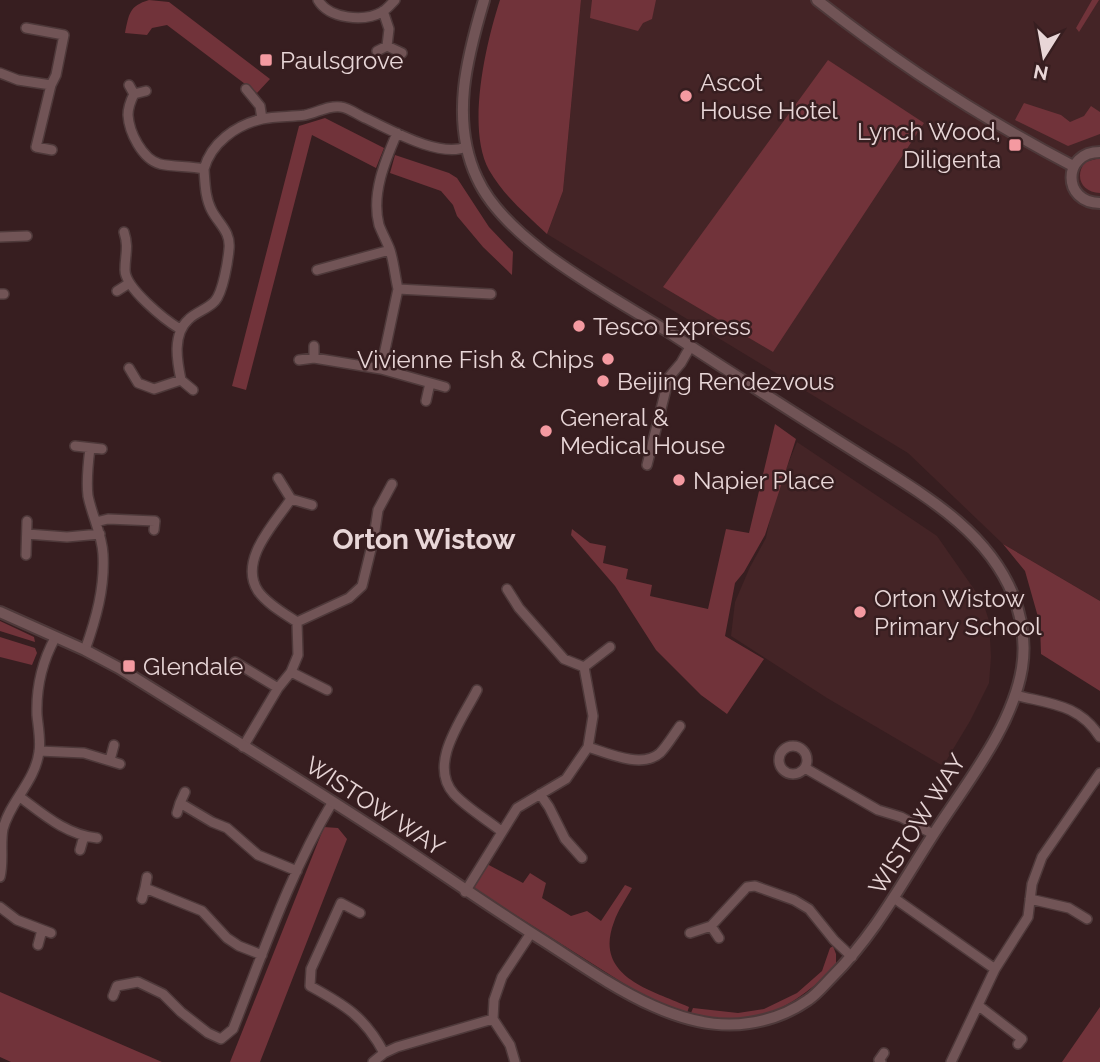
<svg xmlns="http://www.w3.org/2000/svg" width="1100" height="1062" font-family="Raleway,sans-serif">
  <rect width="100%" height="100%" fill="#371e20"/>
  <path fill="#442426" d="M581,0H1100V601L1003,544L908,453L547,234L563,191Z
    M797,442L937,536L983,602L989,621L991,657L989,683L970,721L943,766L827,698L731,636L735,602L750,567L766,538L775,496Z"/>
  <path fill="#71333a" d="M149,0L169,2L270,79L257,93L167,25L152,28L147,35L125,33C129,14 129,6 149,0Z
    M500,0H581L563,191L547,234C526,214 504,196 489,170C466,128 486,43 500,0Z
    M592,0H656L652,19L643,23L638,31L590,18Z
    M1092,0H1099L1079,32L1076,28Z
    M828,60L924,123L773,352L663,287Z
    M1024,103L1061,115L1070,122L1084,116L1091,106L1100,112V134L1068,146L1015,120Z
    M325,118L384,148L376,168L312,135L246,390L232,386L299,126Z
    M395,155L449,173L457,178L489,227L513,252L512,275L483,247L457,216L453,205L441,191L390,173Z
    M1100,158V193C1082,192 1074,177 1085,162Z
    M775,424L796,439L765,535L744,572L735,583L725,636L764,659L727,714L701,695L656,650L615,586L571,535L572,529L590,543L606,546L603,563L628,569L626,579L652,585L650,596L708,609L726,529L749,533Z
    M1003,544L1100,601V691L1041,654L1040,624L1025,571Z
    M0,621L34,637L35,642L0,631Z
    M0,637L35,648L37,653L32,665L0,657Z
    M324,827L338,828L347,839L260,1062H230Z
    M487,864L523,883L530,873L546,883L542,898L571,916L587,911L601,921L625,885L632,888C626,899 618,910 614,922C593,977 651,990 689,1007L687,1013L659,1004L634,990L476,890L474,885Z
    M833,946L836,954V967C807,993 776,1019 735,1020C721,1021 705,1016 691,1013L693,1008L738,1013L764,1009L797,993L822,971L830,948Z
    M0,992L162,1062H11L0,1057Z
    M1100,1007V1062H1062Z"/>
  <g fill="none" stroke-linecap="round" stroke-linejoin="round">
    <g stroke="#4e393a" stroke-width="12">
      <path id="minor" d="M318,0C329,19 364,22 382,12C387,9 391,4 395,0
        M387,46L402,53
        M377,51L387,46L389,29L383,11
        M0,73L18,80L51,85L56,75L64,35L26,28
        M51,85L36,147L52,150
        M129,85L134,94C131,100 128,108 128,115C129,132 142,159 160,164C173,167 190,166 204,169C211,143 236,125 262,119C276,116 291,117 305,115C316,113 329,105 341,107C349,108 358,115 365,118C391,130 439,158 466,147
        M246,89L260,106L262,119
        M134,94L146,91
        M397,133C385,161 371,194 379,225C382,233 387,242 390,250C394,263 395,276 398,289L491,294
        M124,232C129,248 125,254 125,270C125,288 165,320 180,329
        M0,237L27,236
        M317,270L390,250
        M398,289L381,369L445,387
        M117,291L128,284
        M0,294H4
        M314,346V358
        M299,360L314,358L381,369
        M129,368L138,383L154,389L181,380C177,361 172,334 189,319C196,312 208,309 215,301C223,292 228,261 229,249C231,232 219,224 212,211C205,198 205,183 204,169
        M181,380L193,390
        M426,401L430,383
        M75,446L102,449
        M647,465L669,377L681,363L690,347
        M278,478L291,499L312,505
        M96,522L108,519L155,521L154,530
        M27,534L67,537L100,534
        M26,555L27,521
        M297,622L349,598L362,586L374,537L378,510L392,484
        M85,650C96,619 105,588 103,554C102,534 92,516 88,496C86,480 88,464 90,448
        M235,662L278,688
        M584,667L610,647
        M291,672L327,690
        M477,690C463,718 427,764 454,794C467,808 486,819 501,831
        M1015,695C1050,704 1079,704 1100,737
        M779 760a14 14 0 1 1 28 0a14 14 0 1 1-28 0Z
        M243,747L278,688L291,672L298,655L297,622C285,614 267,604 258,591C238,560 275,523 291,499
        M588,747C607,753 642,769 660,753C667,746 674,734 680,726
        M39,751L84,753L120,764
        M110,760L114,745
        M805,768L878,810L901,817L933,834
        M185,792L180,803L212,822L227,828L258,855L297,871
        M540,794L549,807L565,839L582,858
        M20,797C44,815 67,835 97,838
        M177,813L180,803
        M80,850L84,836
        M0,877C4,861 0,845 3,829C10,801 35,782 39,752C41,741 38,726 37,715C36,687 42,662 55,638
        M147,877L145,888L202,911L227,938L239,946L262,955
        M465,892L517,808L566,779L588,747L593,716L584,667L564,659L519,608L507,589
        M894,898L995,969L951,1062
        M142,899L145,888
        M1030,899L1069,908L1087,919
        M0,907L17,920L51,933
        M360,913L341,903L311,969L310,986C345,1005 365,1017 384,1053L397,1047L493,1019
        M711,926L719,938
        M690,933L711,926L747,887L755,886L794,900L809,909L834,940L852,957
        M38,945L42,930
        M995,969L1028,917L1032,884L1042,857L1100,773
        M113,996L117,986L138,982L163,994L181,1012L208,1033L221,1039L233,1029C263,953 290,873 332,803
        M979,1006L1022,1039L1018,1044
        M373,1062L384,1053
        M515,1062L510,1045L493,1019L494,1000L502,977L531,933
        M881,1062L879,1060L884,1053"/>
    </g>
    <g stroke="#4e393a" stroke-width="14">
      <path id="tertiary" d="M817,0C897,63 983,119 1073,166
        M1100,152C1062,152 1062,203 1100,203
        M0,612L85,650L119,668C210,725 302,781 392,840C443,874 493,909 544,941C602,978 677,1035 749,1023C770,1020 791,1012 808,1000C817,994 824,985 832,977C874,935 899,888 931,838C963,787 1012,729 1022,668C1026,643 1022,618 1013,595C988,533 929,498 875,464C805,420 736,376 667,331C608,294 506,242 477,178C450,120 467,57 484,0"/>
    </g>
    <use href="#minor" stroke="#715456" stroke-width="9"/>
    <use href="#tertiary" stroke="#715456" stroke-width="10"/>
  </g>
  <g fill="#f49aa1" stroke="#371e20" stroke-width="2.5">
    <rect x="259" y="53" width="14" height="14" rx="3.5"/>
    <circle cx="686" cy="96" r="7"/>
    <rect x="1008" y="138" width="14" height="14" rx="3.5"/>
    <circle cx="579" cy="326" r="7"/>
    <circle cx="608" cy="359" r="7"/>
    <circle cx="603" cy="381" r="7"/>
    <circle cx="546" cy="431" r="7"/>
    <circle cx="679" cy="480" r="7"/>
    <circle cx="860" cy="612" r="7"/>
    <rect x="122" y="659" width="14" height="14" rx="3.5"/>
  </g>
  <g text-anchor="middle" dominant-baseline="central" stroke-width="5" stroke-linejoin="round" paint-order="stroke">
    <g font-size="24" fill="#e8d6d7" stroke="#371e20" text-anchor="start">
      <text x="280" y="60">Paulsgrove</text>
      <text x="700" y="82">Ascot<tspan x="700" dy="28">House Hotel</tspan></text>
      <text x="1001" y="131" text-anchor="end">Lynch Wood,<tspan x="1001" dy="28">Diligenta</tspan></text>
      <text x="593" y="326">Tesco Express</text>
      <text x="594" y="359" text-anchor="end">Vivienne Fish &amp; Chips</text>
      <text x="617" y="381">Beijing Rendezvous</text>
      <text x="560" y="417">General &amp;<tspan x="560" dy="28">Medical House</tspan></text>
      <text x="693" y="480">Napier Place</text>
      <text x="874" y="598">Orton Wistow<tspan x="874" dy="28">Primary School</tspan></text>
      <text x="143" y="666">Glendale</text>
    </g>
    <g font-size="24" fill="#e8d6d7" stroke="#371e20">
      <text transform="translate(375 806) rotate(33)">WISTOW WAY</text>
      <text transform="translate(917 824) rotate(-58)">WISTOW WAY</text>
    </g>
    <g font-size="28" font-weight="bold" fill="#e8d6d7" stroke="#371e20">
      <text x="424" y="539">Orton Wistow</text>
    </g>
  </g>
  <g transform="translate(1044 56) rotate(191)" stroke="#371e20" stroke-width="5" paint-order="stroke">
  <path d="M0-5L12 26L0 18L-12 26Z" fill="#e8d6d7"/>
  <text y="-10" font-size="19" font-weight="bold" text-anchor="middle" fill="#e8d6d7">N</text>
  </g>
</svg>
